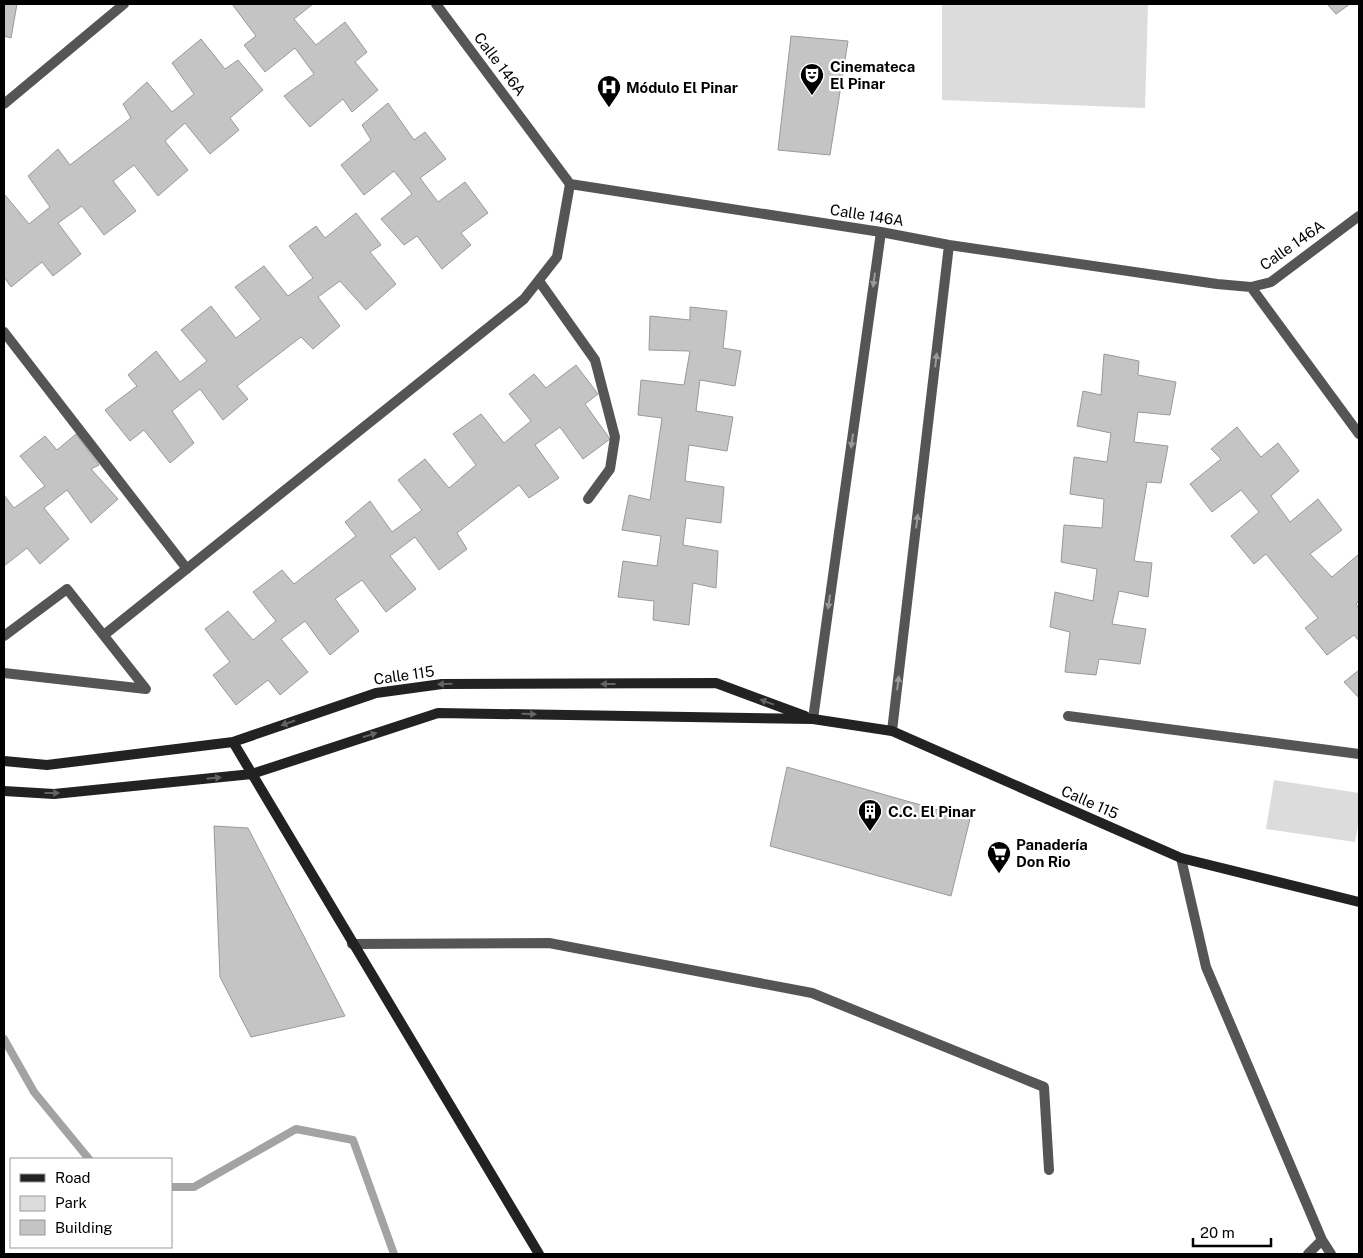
<svg xmlns="http://www.w3.org/2000/svg" width="1363" height="1258" font-family="'Public Sans',sans-serif">
  <style>
    .green { fill: #dcdcdc }
    .lines { fill: none; stroke-linecap: round; stroke-linejoin: round }
    .stream { stroke: #a3a3a3; stroke-width: 8 }
    .building { fill: #c4c4c4; stroke: #999 }
    .street { stroke: #555; stroke-width: 10 }
    .secondary { stroke: #222; stroke-width: 10 }
    .oneway { fill: #999 }
    .oneway2 { fill: #646464 }
    .labels { text-anchor: middle; dominant-baseline: central; stroke-width: 4.5; stroke-linejoin: round; paint-order: stroke }
    .street-label { font-size: 15px; fill: #000; stroke: #fff }
    .poi-label { font-size: 15px; font-weight: bold; fill: #000; stroke: #fff; text-anchor: start }
  </style>
  <rect width="100%" height="100%" fill="#fff"/>
  <path class="green" d="M942 4H1148L1145 108 942 100Z
    M1274 780 1359 793V820L1355 842 1266 829Z"/>
  <g class="lines">
    <path class="stream" d="M4 1039 34 1092 89 1159
      M171 1187H194L296 1129 353 1140 394 1254"/>
  </g>
  <path class="building" d="M4 4H17L11 38 4 36Z
    M232 4H313L294 19 316 45 345 22 367 52 355 62 378 90 352 112 343 99 310 127 284 96 314 74 295 48 265 72 244 45 256 36Z
    M1327 4H1350L1336 14Z
    M791 36 848 41 830 155 778 150Z
    M201 39 225 69 238 60 263 90 230 118 239 130 210 154 185 123 165 141 188 170 158 196 134 165 113 181 136 211 104 235 82 206 58 223 81 254 53 276 42 262 11 287 4 277V196L5 195 29 224 50 207 28 176 58 149 70 165 131 118 123 104 147 82 172 112 194 94 172 63Z
    M388 103 414 140 425 132 446 159 420 178 438 202 465 182 488 213 461 233 471 245 442 269 417 236 404 245 381 219 412 194 394 171 364 195 341 165 371 140 362 125Z
    M356 213 381 245 370 252 396 284 366 310 340 281 318 297 340 326 313 349 301 337 237 386 248 399 223 420 200 389 172 411 194 443 170 463 144 430 130 441 105 410 137 386 128 375 156 351 180 382 207 361 181 330 211 306 236 338 261 319 235 287 264 266 288 296 313 278 289 246 316 226 325 238Z
    M690 307 727 311 723 348 741 351 735 386 700 380 696 411 733 417 727 451 689 445 685 481 724 487 721 523 686 518 683 545 718 551 716 588 693 583 689 625 653 620 654 601 618 597 623 561 657 566 661 536 622 530 629 495 650 500 662 418 638 415 641 380 684 385 690 351 649 350 650 316 690 320Z
    M1104 354 1139 361 1138 375 1176 382 1170 415 1138 412 1134 442 1168 446 1161 483 1147 482 1134 561 1152 563 1148 597 1119 591 1112 624 1146 629 1140 664 1099 659 1096 675 1065 672 1070 632 1050 627 1055 592 1093 601 1097 569 1061 562 1064 525 1102 528 1104 499 1070 494 1074 457 1107 462 1111 433 1077 426 1083 391 1101 395Z
    M576 365 598 394 585 404 610 439 583 459 560 427 535 445 559 478 529 498 519 485 457 533 467 549 439 570 415 537 390 556 416 589 386 612 362 580 335 599 359 631 330 655 305 621 281 639 308 672 280 695 268 680 236 705 213 675 230 662 205 629 228 611 253 640 276 621 253 592 282 570 294 584 356 536 345 522 370 501 392 532 422 510 398 480 425 459 449 488 476 465 453 434 481 414 504 443 531 421 509 394 534 374 546 388Z
    M1237 427 1261 457 1278 443 1299 471 1271 496 1290 522 1318 499 1342 530 1310 554 1332 577 1359 554V601L1356 604 1359 609V641L1354 635 1327 655 1305 628 1318 618 1266 554 1254 564 1231 536 1259 512 1241 490 1212 512 1190 484 1221 459 1211 449Z
    M76 434 99 465 91 469 118 499 91 523 67 490 44 508 69 539 40 564 27 548 4 566V495L14 508 45 486 20 456 45 436 57 450Z
    M1359 670V698L1344 682Z
    M787 767 970 819 951 896 770 846Z
    M214 826 248 828 345 1016 251 1037 220 977Z"/>
  <g class="lines">
    <path class="street" d="M436 4 570 184 881 232 949 245 1217 284 1251 287 1271 282 1359 216
      M4 104 124 4
      M539 281 595 360 615 437 610 469 588 499
      M1251 287 1359 434
      M4 332 187 569
      M104 635 524 299 557 257 570 184
      M4 636 67 589 146 689 4 673
      M1068 716 1359 754
      M813 719 881 232
      M892 731 949 245
      M1181 858 1206 967 1322 1240 1331 1254
      M352 944 549 943 812 993 1044 1087 1049 1170
      M1308 1254 1322 1240"/>
    <path class="secondary" d="M233 742 539 1254
      M4 761 47 765 233 742 376 693 442 684 716 683 805 716
      M4 791 54 794 252 774 438 713 813 719 892 731 1181 858 1359 902"/>
  </g>
  <defs><path id="oneway-solid" d="M-6-.8H1V-3.2L6.5 0L1 3.2V.8H-6Z" transform="scale(1.25)"/></defs>
  <g class="oneway">
    <use href="#oneway-solid" transform="translate(874 280) rotate(98)"/>
    <use href="#oneway-solid" transform="translate(936 360) rotate(-83)"/>
    <use href="#oneway-solid" transform="translate(852 441) rotate(98)"/>
    <use href="#oneway-solid" transform="translate(917 521) rotate(-83)"/>
    <use href="#oneway-solid" transform="translate(829 602) rotate(98)"/>
    <use href="#oneway-solid" transform="translate(898 683) rotate(-83)"/>
  </g>
  <g class="oneway2">
    <use href="#oneway-solid" transform="translate(445 684) rotate(178)"/>
    <use href="#oneway-solid" transform="translate(608 684) rotate(180)"/>
    <use href="#oneway-solid" transform="translate(767 702) rotate(-160)"/>
    <use href="#oneway-solid" transform="translate(529 714) rotate(1)"/>
    <use href="#oneway-solid" transform="translate(288 723) rotate(161)"/>
    <use href="#oneway-solid" transform="translate(370 735) rotate(-18)"/>
    <use href="#oneway-solid" transform="translate(214 778) rotate(-6)"/>
    <use href="#oneway-solid" transform="translate(52 793)"/>
  </g>
  <defs>
    <g id="theatre-pin" transform="scale(1.25)"><path d="M0 17L-7.5 6A9.5 9.5 0 1 1 7.5 6Z" fill="#000" stroke="#fff"/><path d="M-5-5.5Q0-4 5-5.5V0Q5 5 0 6Q-5 5-5 0ZM-3.3-2.5H-1v1.5H-3.3ZM1-2.5H3.3v1.5H1ZM-2.8 1Q0 5.5 2.8 1Z" fill="#fff"/></g>
    <g id="hospital-pin" transform="scale(1.25)"><path d="M0 17L-7.5 6A9.5 9.5 0 1 1 7.5 6Z" fill="#000" stroke="#fff"/><path d="M-5-5h3v3.5h4V-5h3V5h-3V1.5h-4V5h-3Z" fill="#fff"/></g>
    <g id="building-pin" transform="scale(1.25)"><path d="M0 17L-7.5 6A9.5 9.5 0 1 1 7.5 6Z" fill="#000" stroke="#fff"/><path d="M-4-6H4V6H1V3H-1V6H-4ZM-2.5-4.3h1.7v1.8h-1.7ZM.8-4.3h1.7v1.8H.8ZM-2.5-1h1.7V.8h-1.7ZM.8-1h1.7V.8H.8Z" fill="#fff"/></g>
    <g id="supermarket-pin" transform="scale(1.25)"><path d="M0 17L-7.5 6A9.5 9.5 0 1 1 7.5 6Z" fill="#000" stroke="#fff"/><path d="M-6-5.5h2.5l.6 2H6L4.5 2H-2.5L-4.4-4H-6ZM-1.5 3.2a1.3 1.3 0 1 0 .1 0ZM3 3.2a1.3 1.3 0 1 0 .1 0Z" fill="#fff"/></g>
  </defs>
  <g fill-rule="evenodd">
    <use href="#theatre-pin" x="812" y="75"/>
    <use href="#hospital-pin" x="609" y="87"/>
    <use href="#building-pin" x="870" y="811"/>
    <use href="#supermarket-pin" x="999" y="853"/>
  </g>
  <g class="labels">
    <g class="street-label">
      <text transform="translate(500 64) rotate(53)">Calle 146A</text>
      <text transform="translate(867 215) rotate(9)">Calle 146A</text>
      <text transform="translate(1292 245) rotate(-35)">Calle 146A</text>
      <text transform="translate(404 675) rotate(-8)">Calle 115</text>
      <text transform="translate(1090 802) rotate(24)">Calle 115</text>
    </g>
    <g class="poi-label">
      <text x="830" y="66">Cinemateca<tspan x="830" dy="17">El Pinar</tspan></text>
      <text x="626" y="87">Módulo El Pinar</text>
      <text x="888" y="811">C.C. El Pinar</text>
      <text x="1016" y="844">Panadería<tspan x="1016" dy="17">Don Rio</tspan></text>
    </g>
  </g>
  <rect width="1363" height="1258" fill="none" stroke="#000000" stroke-width="10"/>
  <rect x="10" y="1158" width="162" height="90" fill="#ffffff" stroke="#999999"/>
  <rect x="20" y="1174" width="25" height="8" fill="#222222" stroke="#999999"/>
  <text x="55" y="1183" font-size="15" fill="#000000">Road</text>
  <rect x="20" y="1196" width="25" height="15" fill="#dcdcdc" stroke="#999999"/>
  <text x="55" y="1208" font-size="15" fill="#000000">Park</text>
  <rect x="20" y="1220" width="25" height="15" fill="#c4c4c4" stroke="#999999"/>
  <text x="55" y="1233" font-size="15" fill="#000000">Building</text>
  <path d="M1193 1238v8h78v-8" fill="none" stroke="#000000" stroke-width="2.5"/>
  <text x="1200" y="1238" font-size="15" fill="#000000" stroke="#ffffff" stroke-width="4" paint-order="stroke">20 m</text>
</svg>
